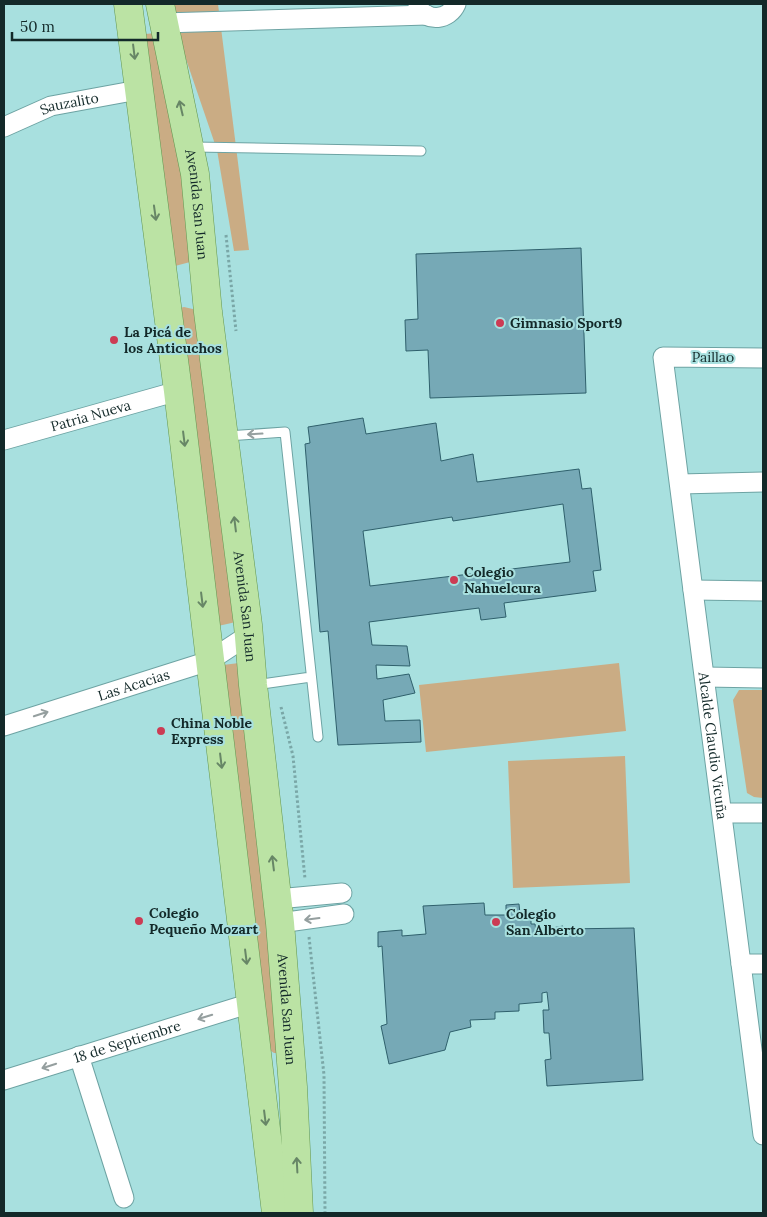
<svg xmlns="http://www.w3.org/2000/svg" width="767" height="1217" font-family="Lora,serif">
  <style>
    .green { fill: #caac84 }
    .building { fill: #76a9b6; stroke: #2f606c; fill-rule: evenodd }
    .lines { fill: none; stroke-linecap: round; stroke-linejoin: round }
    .service-casing { stroke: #6da3a3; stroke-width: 11 }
    .minor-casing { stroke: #6da3a3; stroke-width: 21 }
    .primary-casing { stroke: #629651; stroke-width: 29 }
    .path { stroke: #7aa7a7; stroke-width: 3; stroke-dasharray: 2.5 2.5; stroke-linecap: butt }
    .service { stroke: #fff; stroke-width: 9 }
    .minor { stroke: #fff; stroke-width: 19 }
    .primary { stroke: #bbe3a4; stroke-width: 28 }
    .oneway { stroke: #678666 }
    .oneway2 { stroke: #959f9f }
    .poi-dot { fill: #cc3c54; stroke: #a8e0df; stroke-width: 2 }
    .labels { text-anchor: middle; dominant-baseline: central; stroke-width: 4; stroke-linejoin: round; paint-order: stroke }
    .street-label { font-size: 14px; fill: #132929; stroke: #a8e0df }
    .poi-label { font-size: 14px; font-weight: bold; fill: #132929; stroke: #a8e0df; text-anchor: start }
  </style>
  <rect width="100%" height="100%" fill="#a8e0df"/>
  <path class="green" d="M162 4H218L249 250 234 251 217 150 176 30Z
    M155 33 176 122 194 261 175 266 146 34Z
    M184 307 197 310 236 622 218 626 180 308Z
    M239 663 286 1044 279 1053H274L268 1049 223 665Z
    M619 663 626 731 426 752 419 685Z
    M739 690H763V798L754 797 747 793 733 700Z
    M625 756 630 883 513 888 508 761Z"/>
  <path class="building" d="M581 248 586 393 430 398 428 350 406 351 405 320 418 319 416 254Z
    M363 418 366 434 436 423 441 461 473 454 477 482 579 469 582 489 591 488 601 570 593 571 596 591 504 603 506 617 481 620 479 608 369 622 372 645 407 646 410 666 376 665 377 679 409 674 415 693 383 700 385 721 420 720 421 742 338 745 328 631 320 632 305 444 310 443 308 427ZM563 504 570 562 370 586 363 531 452 517 453 521Z
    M484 903 485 915H506V905L519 904 520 914H531V924H535L536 931 563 926V929L634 928 643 1080 547 1086 545 1060 551 1059 549 1033H544L543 1010H549L547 992 542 993V1002L519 1004V1011L495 1012V1019L470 1020 471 1027 450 1032 445 1050 389 1064 381 1026 387 1024 382 946 378 947V932L402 930V936L426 934 423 906Z"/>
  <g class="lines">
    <g class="service-casing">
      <path id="service" d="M193 147 421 151
        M227 436 285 432 318 737
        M255 685 311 677"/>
    </g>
    <g class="minor-casing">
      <g id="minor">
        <path d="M418 7C427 23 449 20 456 4"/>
        <path d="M163 23 427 15"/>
        <path id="s1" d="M4 127 51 106 138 90"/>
        <path id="s2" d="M763 358 663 357 763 1135"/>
        <path id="s3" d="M4 440 178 391"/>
        <path d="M680 484 763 482"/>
        <path d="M693 590 763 591"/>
        <path d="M705 677 763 678"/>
        <path id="s4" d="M4 726 209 661 247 636 248 625"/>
        <path d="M722 813H763"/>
        <path d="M277 899 342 893"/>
        <path d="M280 923 344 914"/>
        <path d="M741 964H763"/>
        <path d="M79 1056 124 1198"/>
        <path id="s5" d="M4 1080 251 1003"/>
      </g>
    </g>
    <g class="primary-casing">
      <g id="primary">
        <path d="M128 4 178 391 276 1213"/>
        <path id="s6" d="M160 4 195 174 208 312 248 625 253 685 280 923 293 1087 299 1213"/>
      </g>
    </g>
    <path class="path" d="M226 235 236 331
      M281 707 293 756 305 879
      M309 937 324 1075 325 1213"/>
    <use href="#service" class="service"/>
    <use href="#minor" class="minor"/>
    <use href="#primary" class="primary"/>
  </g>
  <defs><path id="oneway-shaft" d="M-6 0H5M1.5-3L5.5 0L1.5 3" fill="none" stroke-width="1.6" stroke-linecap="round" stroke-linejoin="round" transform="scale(1.25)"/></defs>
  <g class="oneway">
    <use href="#oneway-shaft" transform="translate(134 52) rotate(83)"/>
    <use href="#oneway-shaft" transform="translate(181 108) rotate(-103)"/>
    <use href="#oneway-shaft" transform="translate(155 213) rotate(82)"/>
    <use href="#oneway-shaft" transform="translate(184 439) rotate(83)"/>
    <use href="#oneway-shaft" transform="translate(235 524) rotate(-97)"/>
    <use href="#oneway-shaft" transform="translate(202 600) rotate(83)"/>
    <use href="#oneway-shaft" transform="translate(221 761) rotate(83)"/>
    <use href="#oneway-shaft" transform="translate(273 863) rotate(-97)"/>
    <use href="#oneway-shaft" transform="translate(246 957) rotate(83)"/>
    <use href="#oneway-shaft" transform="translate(265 1118) rotate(83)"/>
    <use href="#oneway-shaft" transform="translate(297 1165) rotate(-93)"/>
  </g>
  <g class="oneway2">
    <use href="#oneway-shaft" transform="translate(255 434) rotate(177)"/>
    <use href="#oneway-shaft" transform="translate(41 714) rotate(-18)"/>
    <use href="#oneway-shaft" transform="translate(312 919) rotate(173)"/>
    <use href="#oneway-shaft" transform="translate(205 1017) rotate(163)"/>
    <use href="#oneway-shaft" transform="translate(49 1066) rotate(162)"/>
  </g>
  <g class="poi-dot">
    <circle cx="500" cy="323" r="5"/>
    <circle cx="114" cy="340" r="5"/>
    <circle cx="454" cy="580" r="5"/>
    <circle cx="161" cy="731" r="5"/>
    <circle cx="139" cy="921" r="5"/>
    <circle cx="496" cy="922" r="5"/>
  </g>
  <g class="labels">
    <g class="street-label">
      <text stroke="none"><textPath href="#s1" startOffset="70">Sauzalito</textPath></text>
      <text stroke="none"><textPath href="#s6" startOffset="204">Avenida San Juan</textPath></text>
      <text x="713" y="357">Paillao</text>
      <text stroke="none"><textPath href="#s3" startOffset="90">Patria Nueva</textPath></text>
      <text stroke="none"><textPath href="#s6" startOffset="609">Avenida San Juan</textPath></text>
      <text stroke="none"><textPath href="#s4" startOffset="136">Las Acacias</textPath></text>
      <text stroke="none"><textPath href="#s2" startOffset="492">Alcalde Claudio Vicuña</textPath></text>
      <text stroke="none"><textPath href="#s6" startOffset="1014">Avenida San Juan</textPath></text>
      <text stroke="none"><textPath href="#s5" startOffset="129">18 de Septiembre</textPath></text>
    </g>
    <g class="poi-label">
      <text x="510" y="323">Gimnasio Sport9</text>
      <text x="124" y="332">La Picá de<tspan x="124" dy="16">los Anticuchos</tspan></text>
      <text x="464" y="572">Colegio<tspan x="464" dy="16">Nahuelcura</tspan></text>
      <text x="171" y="723">China Noble<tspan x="171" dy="16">Express</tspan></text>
      <text x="149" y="913">Colegio<tspan x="149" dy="16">Pequeño Mozart</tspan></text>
      <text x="506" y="914">Colegio<tspan x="506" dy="16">San Alberto</tspan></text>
    </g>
  </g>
  <rect width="767" height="1217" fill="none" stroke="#132929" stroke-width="10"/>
  <path d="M12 32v8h146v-8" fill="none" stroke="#132929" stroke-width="2.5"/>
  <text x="20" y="32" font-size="15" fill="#132929" stroke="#a8e0df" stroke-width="4" paint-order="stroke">50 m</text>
</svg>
